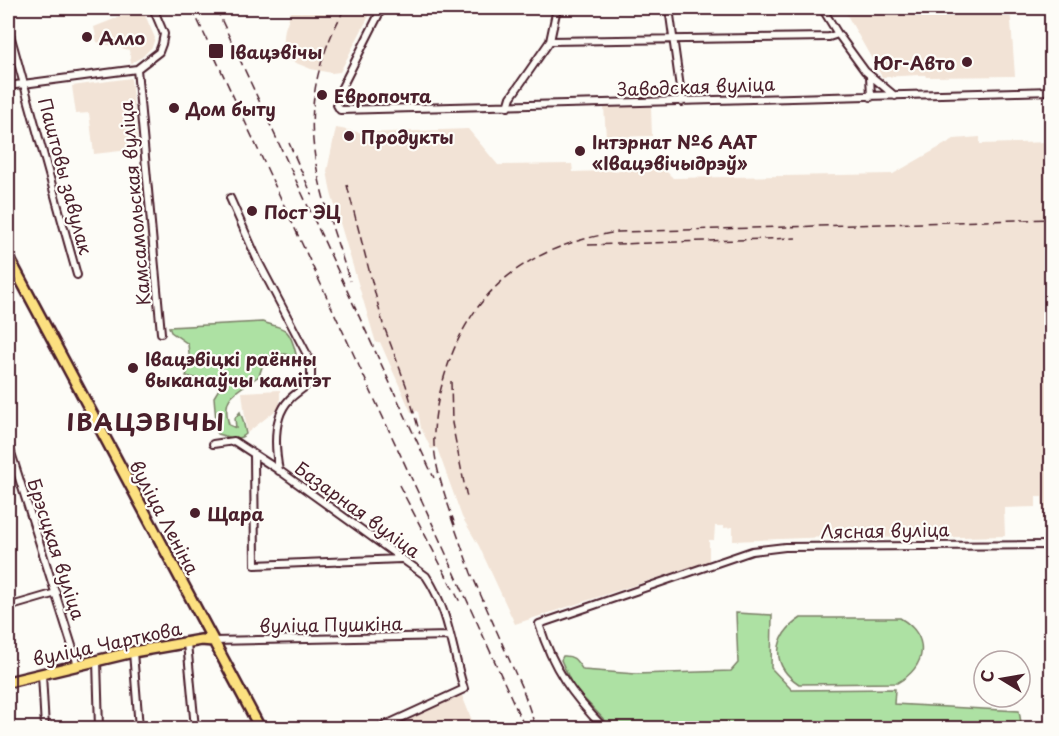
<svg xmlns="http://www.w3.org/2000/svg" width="1059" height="736" font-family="'Playpen Sans',sans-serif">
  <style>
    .built { fill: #f2e3d6 }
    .green { fill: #ade1a3; stroke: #7c8067; stroke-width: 1.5 }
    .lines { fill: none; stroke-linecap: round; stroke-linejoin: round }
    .minor-casing { stroke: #4a1f2b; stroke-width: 10 }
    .primary-casing { stroke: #4a1f2b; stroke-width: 14 }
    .minor { stroke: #fdfcf7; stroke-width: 6 }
    .primary { stroke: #fce080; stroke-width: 9 }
    .rail { stroke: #4a1f2b; stroke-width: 1.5; stroke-dasharray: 9 4.5; stroke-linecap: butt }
    .poi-dot { fill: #4a1f2b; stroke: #fdfcf7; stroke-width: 2 }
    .labels { text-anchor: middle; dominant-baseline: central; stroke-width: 4.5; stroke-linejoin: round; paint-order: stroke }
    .poi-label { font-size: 18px; font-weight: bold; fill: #4a1f2b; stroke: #fdfcf7; text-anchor: start }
    .street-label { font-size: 18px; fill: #4a1f2b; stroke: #fdfcf7 }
    .district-label { font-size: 24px; font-weight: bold; letter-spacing: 1.5px; fill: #4a1f2b; stroke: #fdfcf7 }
  </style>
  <rect width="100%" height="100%" fill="#fdfcf7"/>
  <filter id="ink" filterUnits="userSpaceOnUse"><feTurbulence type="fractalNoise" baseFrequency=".0167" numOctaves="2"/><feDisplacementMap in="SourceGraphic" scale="12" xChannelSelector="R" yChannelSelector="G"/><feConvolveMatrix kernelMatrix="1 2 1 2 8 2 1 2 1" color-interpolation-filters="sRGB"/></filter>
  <g filter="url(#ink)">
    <path class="built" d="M142 8 155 38 152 47 142 57 131 63 129 50 97 42 94 27Z
      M292 8 301 12 304 8H373L340 72 332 73 311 69 281 57 285 29Z
      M843 8H1010L1015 76 926 77 925 75H920L882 77Z
      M131 78 138 149 94 154 89 113 76 114 72 86Z
      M604 107H651L652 136 606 137Z
      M336 128 363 133 468 129 498 165 572 164 573 172 664 169 673 178 893 174 954 139 980 137V144L1051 142V537H1044L1042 497H1036V507L1004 508 1005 536 917 538 829 537 733 541V527L724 528V526H715L714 540H709V561L515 624 479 546 462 517 437 448 431 449 421 428 418 411 411 412 380 342 376 343 331 193 327 171Z
      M280 390V407L247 433 242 392Z
      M461 693 475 728H396L394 725Z"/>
    <path class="green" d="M262 322C287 329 290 329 296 354L294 358 286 354 272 355 263 364 259 376C238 391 220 394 229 425L236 428 235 418 240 412 243 420 246 434C238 442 227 436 217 434L214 397 219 389 216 383 186 376 190 363 188 344 171 332 169 327Z
      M736 613 772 615 771 668 792 690 895 689 894 704 1019 711 1022 728H612L573 687 561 660 563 656C575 655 577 662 583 670L636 674 731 671 738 663Z
      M801 618H900C931 636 927 667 897 683L799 684C770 665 773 636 801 618Z"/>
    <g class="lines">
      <g class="minor-casing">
        <path id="minor" d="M382 8 338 95 337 105 340 110 1052 91
          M669 8 682 102
          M822 8 838 34 865 71 895 96
          M8 27 77 275
          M550 41 829 37 838 34
          M137 69 161 333
          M870 76 871 97
          M8 86 137 69 159 52 162 44 164 34 153 8
          M508 107 511 97 550 41 557 8
          M230 198 258 261 311 362V381C304 389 295 393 289 400 272 418 275 449 279 471
          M8 443 78 665
          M213 444 234 441 280 471 426 576C449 610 452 650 464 689L379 728
          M254 455 255 565 401 559
          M8 607 56 593
          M213 641 450 636
          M187 643 195 728
          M133 652 139 728
          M97 661 99 728
          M42 674 45 728
          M604 728C572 695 553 669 539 624L752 551 785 547 1052 545"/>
      </g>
      <g class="primary-casing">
        <path id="primary" d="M8 256 260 728
          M8 682 133 652 201 640 213 641"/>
      </g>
      <use href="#minor" class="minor"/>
      <use href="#primary" class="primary"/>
      <path class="rail" d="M192 8 422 501 525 728
        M216 8 434 478
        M345 8C288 111 316 178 350 281
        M289 143 312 195
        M347 185 383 324 406 385 420 434
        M588 245 796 238
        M451 381 452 423 467 498
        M399 485 461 604
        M451 517 471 573 524 693 536 728
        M455 525C446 498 436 473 434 445 433 417 439 392 448 365 476 283 535 245 618 232L1052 219"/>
    </g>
  </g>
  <g class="poi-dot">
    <circle cx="87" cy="37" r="6"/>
    <rect x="208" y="43" width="16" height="16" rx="3"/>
    <circle cx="967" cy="62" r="6"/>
    <circle cx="322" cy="95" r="6"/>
    <circle cx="174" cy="108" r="6"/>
    <circle cx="349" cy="136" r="6"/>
    <circle cx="580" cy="151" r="6"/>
    <circle cx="252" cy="211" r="6"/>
    <circle cx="133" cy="368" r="6"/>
    <circle cx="195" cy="513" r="6"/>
  </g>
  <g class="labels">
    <g class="poi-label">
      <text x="99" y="37">Алло</text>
      <text x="230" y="51">Івацэвічы</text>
      <text x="955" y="62" text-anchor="end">Юг-Авто</text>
      <text x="334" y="95">Европочта</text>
      <text x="186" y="108">Дом быту</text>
      <text x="361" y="136">Продукты</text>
      <text x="592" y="141">Інтэрнат №6 ААТ<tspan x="592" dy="21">«Івацэвічыдрэў»</tspan></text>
      <text x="264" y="211">Пост ЭЦ</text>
      <text x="145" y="358">Івацэвіцкі раённы<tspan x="145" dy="21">выканаўчы камітэт</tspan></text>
      <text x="207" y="513">Щара</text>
    </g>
    <g class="street-label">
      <text transform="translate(696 86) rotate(-2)">Заводская вуліца</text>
      <text transform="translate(66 176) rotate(75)">Паштовы завулак</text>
      <text transform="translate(134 203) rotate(-95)">Камсамольская вуліца</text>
      <text transform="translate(358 509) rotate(36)">Базарная вуліца</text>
      <text transform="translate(165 517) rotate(62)">вуліца Леніна</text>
      <text transform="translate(885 530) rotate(-1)">Лясная вуліца</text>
      <text transform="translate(57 549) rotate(72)">Брэсцкая вуліца</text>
      <text transform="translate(331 624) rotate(-1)">вуліца Пушкіна</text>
      <text transform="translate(107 643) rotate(-12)">вуліца Чарткова</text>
    </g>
    <g class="district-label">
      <text x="146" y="421">ІВАЦЭВІЧЫ</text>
    </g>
  </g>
  <rect width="1059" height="736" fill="none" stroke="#fdfcf7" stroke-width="30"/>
  <rect x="15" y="15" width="1029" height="706" fill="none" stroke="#4a1f2b" stroke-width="2" filter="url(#ink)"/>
  <g transform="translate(1002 679) rotate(281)"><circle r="28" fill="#fdfcf7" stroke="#b5a4a5" stroke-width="1.5"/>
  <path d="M0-4.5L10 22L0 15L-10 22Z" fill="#4a1f2b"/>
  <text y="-9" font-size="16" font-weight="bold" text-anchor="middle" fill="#4a1f2b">С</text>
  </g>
</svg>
